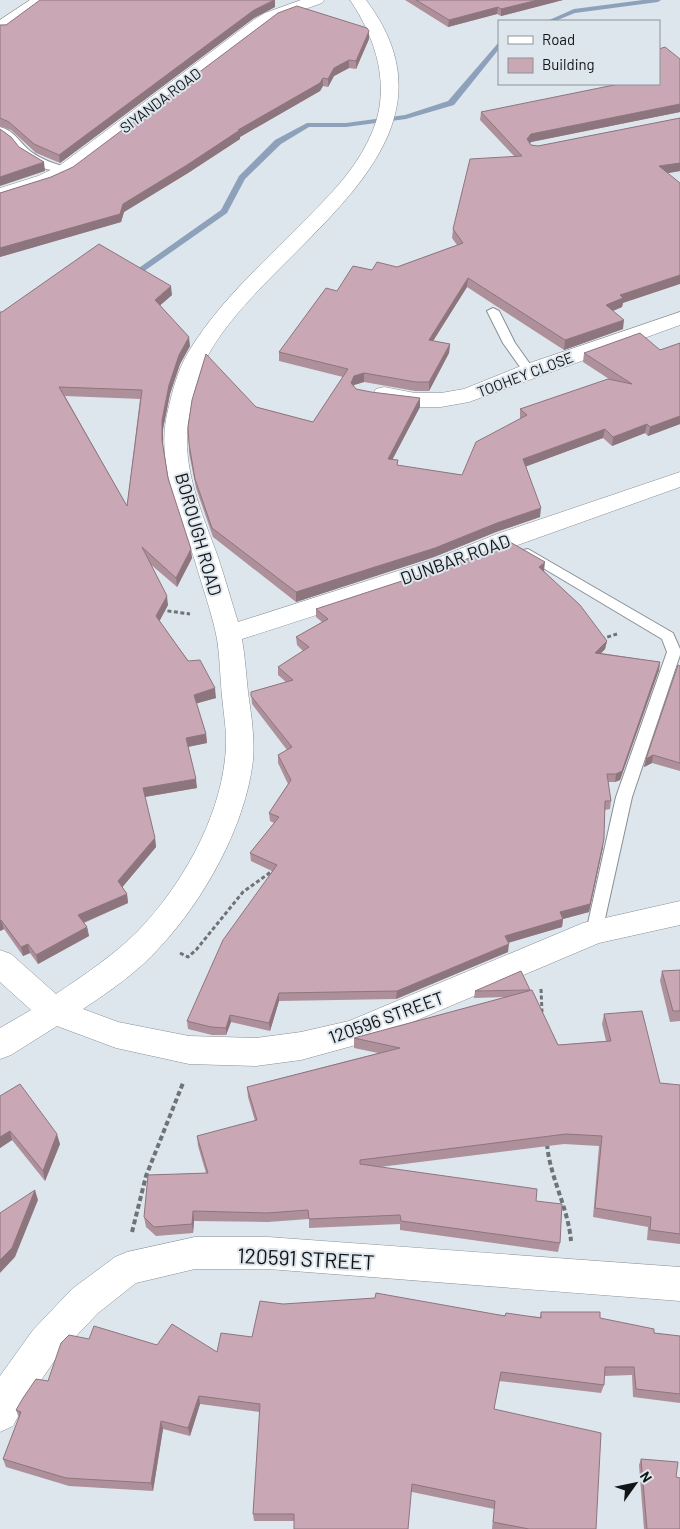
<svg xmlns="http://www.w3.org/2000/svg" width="680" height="1529" font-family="Barlow,sans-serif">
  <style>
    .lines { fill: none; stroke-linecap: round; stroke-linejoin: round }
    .stream { fill: #8ea1bb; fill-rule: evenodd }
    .service-casing { stroke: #878f95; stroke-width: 2 }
    .minor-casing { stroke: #878f95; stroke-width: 1 }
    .path-far1 { stroke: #6d7377; stroke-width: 3; stroke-dasharray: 4 2.5; stroke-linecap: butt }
    .path { stroke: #6d7377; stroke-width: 4; stroke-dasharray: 5 3; stroke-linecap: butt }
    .service { fill: #fff; fill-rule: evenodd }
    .minor { fill: #fff; fill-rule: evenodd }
    .wall { fill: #ae909b; fill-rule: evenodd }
    .shaded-wall { fill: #8d757e }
    .building { fill: #caa7b4; stroke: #8d757e; fill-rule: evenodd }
    .labels { text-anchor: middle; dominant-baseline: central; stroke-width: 4; stroke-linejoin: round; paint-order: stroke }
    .far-street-label { font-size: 15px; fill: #111417; stroke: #dee6ed }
    .street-label { font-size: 18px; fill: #111417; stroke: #dee6ed }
    .near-street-label { font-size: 21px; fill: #111417; stroke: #dee6ed }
  </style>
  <rect width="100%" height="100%" fill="#dee6ed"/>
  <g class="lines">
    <path class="stream" d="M643 0H661L658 2 575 13 555 21H547L574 9Z
      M499 42V49L454 105 406 119 346 127H309L281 144 245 179 227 213 133 279H130L126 277 221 210 239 176 275 140 307 123H346L405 115 448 101Z"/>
    <g class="service-casing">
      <path id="service" d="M0 127C15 131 20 143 30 151 42 160 55 164 70 168L71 170 66 173 46 169 32 161 21 154 14 144 0 134Z
        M493 308 499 311 515 343 535 371 533 374H525L503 343 487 311Z
        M528 549 673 633 680 649V655L632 797 602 932 600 937 594 939 588 937 586 932 616 797 667 652 662 639 523 556 521 553 523 550Z"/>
    </g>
    <g class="minor-casing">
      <path id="minor" d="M30 0H49L6 31 0 32V20Z
        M301 0H324L322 3 277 19 267 25 73 174 52 184 0 200V188L38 176 59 166 255 19 265 13Z
        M350 0H366C477 147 274 243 211 350 199 370 193 395 189 418 180 465 202 513 218 557 225 578 231 600 238 622L435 559 497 534 680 472V487L515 546 453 571 242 639C245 656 246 674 248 692 251 714 255 737 253 760 246 825 204 900 160 947 138 972 110 991 83 1009L118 1022 189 1036 256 1038 301 1032 349 1021 583 923 680 901V925L599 943 363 1043 301 1060 256 1066 189 1064 116 1048 57 1026 11 1055 0 1059V1028L31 1010 0 982V950L11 954 56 994C84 975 113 956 138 931 181 886 218 822 225 759 228 738 224 717 222 696 220 677 220 657 217 639 212 613 202 586 195 561 179 512 155 462 168 410 173 389 178 369 189 351 221 298 270 257 312 213 336 189 360 163 373 130 391 86 376 38 350 0Z
        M680 312V325L469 402 441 407H415L376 399 373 394 376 389 384 387 415 393H441L464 389 521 366Z
        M195 1237H268L680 1267V1301L268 1269H195L136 1283 98 1313 59 1354 24 1405 13 1426 0 1432V1376L33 1330 72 1289 115 1257 127 1252Z"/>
    </g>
    <path class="path-far1" d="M161 610 190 614
      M601 639 617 634
      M180 953 188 957 196 950 243 892 275 869
      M541 989 542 1012"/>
    <path class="path" d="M547 1144C550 1178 568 1207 571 1241
      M132 1232 146 1176 183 1083"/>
    <use href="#service" class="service"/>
    <use href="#minor" class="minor"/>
  </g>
  <path class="wall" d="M405 0H563L501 16 497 14 448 27Z
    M275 7 254 18 60 163 36 153 11 130 0 126V25Z
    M369 39 356 69 349 68 334 76 328 87 323 86 320 91 240 137V139L188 173 124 212 121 222 0 257V193L51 177Z
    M680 59V112L531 142 530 143 531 145 538 146 680 118V171L668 173 623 303 622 307 613 311 623 329 564 350 467 287 433 341 450 344 449 353 429 391H415L364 382 354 385V386L356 389 420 407 392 459 398 466 462 475 520 419V409L609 379 583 362 584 353 660 350 680 343V424L648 436 645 433 612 446 603 438 526 466 540 517 496 532 434 557 296 602 213 537 196 488 189 453V444L256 407 313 422 343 377 279 361V352L337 291 372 270 397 267 457 245 452 238 453 229 514 156 480 120 481 112 659 84Z
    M172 295 160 305 190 346 180 364 170 394 163 429V446L168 478 192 558 177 587 149 563 168 605 159 621 216 698 196 703 206 734 207 743 188 747 197 788 145 797 155 838 156 847 122 887 127 894 128 903 84 923 87 927 89 936 38 964 30 953 23 956 4 929 0 931V312ZM65 396 140 399 127 506Z
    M544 571 607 641 605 649 601 653 660 662 659 670 620 780 615 782H608L611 801 610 809 605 810 603 847 589 912 563 919 562 927 508 943V952L396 999 279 1001 270 1031 231 1022 226 1035H212L188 1029 187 1021 272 871 251 861 250 853 274 823 270 821 269 813 288 784 278 763V755L287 750 252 704 251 692 286 682 278 675V667L303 651 297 645 296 637 322 622 316 617V609Z
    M680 666V771L652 763 644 767 646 759Z
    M680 970V1021L670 1022 660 981 662 971Z
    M530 990 558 1045 606 1041 602 1024 604 1014 660 1083 680 1085V1244L647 1240 648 1227 593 1217 599 1146 564 1144 380 1167 536 1201 560 1243 558 1252 400 1230V1224L309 1228V1219L268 1222 194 1221 193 1233 156 1236 146 1227 144 1217 206 1173 198 1146 197 1136 255 1121 248 1097 247 1087 378 1053 354 1048V1038L506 997 474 998 475 991Z
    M0 1096 60 1144 45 1181 12 1140 0 1148Z
    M283 1304 540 1317 541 1312 600 1318 654 1333 680 1336V1403L633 1397 632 1375 604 1376V1385L601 1393 499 1381 494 1409 596 1529H492L494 1509 412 1492 294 1521H254L253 1514 260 1412 200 1404 190 1436 163 1429 153 1491 69 1486 6 1467 3 1459 19 1418 16 1410 48 1381 89 1339 157 1345 217 1352 252 1337Z
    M641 1459 676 1477 680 1529H644L639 1465Z"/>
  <path class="shaded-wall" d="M274 0H275V7L254 18 60 163 59 155 254 10Z
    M538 0H563L501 16V9Z
    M498 7 497 14 448 27 449 20Z
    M369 31V39L356 69V61Z
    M349 60V68L334 76 328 87V79L334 68Z
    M323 78V86L320 91 240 137V139L188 173 124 212 121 222 0 257V248L123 204 238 130Z
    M680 104V112L531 142 526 148 527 139 531 134Z
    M44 162 45 171 0 186V177Z
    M680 163V171L657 175 659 166Z
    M680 275V284L623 303 622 307 605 314 606 305 620 295Z
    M468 278 467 287 428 349 429 340Z
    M171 286 172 295 156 309 155 300Z
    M624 320 623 329 564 350 565 340Z
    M189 337 190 346 180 364 170 394 163 429V449L162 440V420L169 385 179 355Z
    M450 344 449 353 429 391V382Z
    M364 373V382L354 385 351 392V383L354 376Z
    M420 398V407L388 468V459Z
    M680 416V424L648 436 650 427Z
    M647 424 645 433 612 446 613 437Z
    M605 429 603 438 522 468 523 459Z
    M541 508 540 517 496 532 434 557 296 602V592Z
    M191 549 192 558 177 587 176 578Z
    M545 562 544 571 538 575 539 567Z
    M167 596 168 605 157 626 156 616Z
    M607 641 605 649 594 661 595 653Z
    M660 662 659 670 620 780 615 782 616 774Z
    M215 688 216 698 195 704 194 695Z
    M206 734 207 743 187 747 186 738Z
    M653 755 652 763 644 767 646 759Z
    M196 779 197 788 144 797 143 788Z
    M155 838 156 847 120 890 118 881Z
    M603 847 589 912 563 919 562 927 504 944 505 936 560 912Z
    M127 894 128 903 80 924 78 915Z
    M1 920 4 929 0 931V921Z
    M87 927 89 936 38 964 36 955Z
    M28 944 30 953 23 956 21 947Z
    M509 944 508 952 396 999 397 991Z
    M279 993V1001L270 1031 269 1023Z
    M230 1015 231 1022 226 1035V1028Z
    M10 1131 12 1140 0 1148V1137Z
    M57 1134 60 1144 45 1181 43 1171Z
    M35 1190 38 1200 15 1257 0 1273V1260Z
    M193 1211 194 1221 193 1233 192 1224Z
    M199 1396 200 1404 190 1436 188 1428Z
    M161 1421 163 1429 153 1491 151 1483Z"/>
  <path class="building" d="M40 0H274L254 10 59 155 34 144 9 122 0 118V25H6Z
    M416 0H538L501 9 498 7 449 20Z
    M297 6 367 28 369 31 356 61 349 60 334 68 328 79 323 78 320 83 238 130H240L187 165 123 204 120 214 0 248V193L51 177 73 167 278 13Z
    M665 47 680 59V104L531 134 527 139 531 145 538 146 680 118V163L659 166 680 183V275L620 295 623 298 606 305 624 320 565 340 468 278 429 340 450 344 429 382H416L364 373 354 376 351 383 356 389 371 392 420 398 388 459 398 460 397 465 462 475 476 442 527 415 520 409 608 379 632 384 584 353 640 333 660 350 680 343V416L650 427 647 424 613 437 605 429 523 459 541 508 497 523 435 548 296 592 212 528 195 479 189 444 188 427 192 400 206 354 256 407 313 422 348 369 279 352 326 288 337 291 353 266 372 270 377 262 397 267 463 243 453 229 470 159 522 156 481 112 619 84H659V49Z
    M0 129 11 137 19 147 44 162 0 177Z
    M99 244 171 286 155 300 189 337 179 355 169 385 162 420V440L168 478 191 549 176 578 142 547 167 596 156 616 188 661 200 660 215 688 194 695 206 734 186 738 196 779 143 788 155 838 118 881 127 894 78 915 87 927 36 955 28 944 21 947 1 920 0 921V312H2ZM59 387 142 390 127 506Z
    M510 542 545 562 539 567 580 605 607 641 595 653 660 662 622 771 616 774H607L611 801H605L604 839 590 904 560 912 563 919 505 936 509 944 397 991 279 993 269 1023 230 1015 226 1028 211 1027 187 1021 223 940 277 865 250 853 279 817 269 813 291 780 278 755 292 747 251 696V692L293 680 278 667 309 647 296 637 328 619 316 609 454 564Z
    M678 665 680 666V763L653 755 646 759Z
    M680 970V1011H673L662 971Z
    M521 971 530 990 475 991Z
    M532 990 558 1045 611 1041 604 1014 642 1011 660 1083 680 1085V1234L650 1230 651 1217 595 1208 602 1136 566 1134 360 1160V1164L537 1189 536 1201 562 1204 560 1243 401 1221 400 1215 309 1219 308 1210 267 1213 193 1211 192 1224 154 1227 144 1217 148 1175 208 1173 197 1136 257 1120 247 1087 400 1048 354 1038Z
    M20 1084 57 1134 43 1171 10 1131 0 1137V1096Z
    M35 1190 12 1248 0 1260V1213Z
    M376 1293 505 1316 506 1313 541 1318V1312H600V1318L654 1329V1333L680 1336V1394L636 1389 634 1367H605L604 1385 501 1372 494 1409 601 1433 596 1529H529L493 1522 495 1501 412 1484 408 1529H294V1514H253L260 1404 199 1396 188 1428 161 1421 151 1483 66 1478 3 1459 21 1412 16 1410 23 1398 36 1379 48 1381 61 1343 69 1335 89 1339 94 1326 157 1345 172 1324 217 1352 221 1333 252 1337 260 1301 283 1304 375 1298Z
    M641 1459 678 1462 676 1477 680 1478V1529H647Z"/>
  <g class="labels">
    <g class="far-street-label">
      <text transform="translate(160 100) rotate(-37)">SIYANDA ROAD</text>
      <text transform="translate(525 374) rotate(-21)">TOOHEY CLOSE</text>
    </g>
    <g class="street-label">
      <text transform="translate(199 534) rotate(74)">BOROUGH ROAD</text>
      <text transform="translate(455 559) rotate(-20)">DUNBAR ROAD</text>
      <text transform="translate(386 1017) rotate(-20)">120596 STREET</text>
    </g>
    <g class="near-street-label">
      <text transform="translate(306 1258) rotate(3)">120591 STREET</text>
    </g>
  </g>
  <rect x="498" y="20" width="162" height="65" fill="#dee6ed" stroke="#8c9297"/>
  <rect x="508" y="36" width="25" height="8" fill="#ffffff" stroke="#8c9297"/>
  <text x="542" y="45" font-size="15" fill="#111417">Road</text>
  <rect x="508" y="58" width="25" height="15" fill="#caa7b4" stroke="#8c9297"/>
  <text x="542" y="70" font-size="15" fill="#111417">Building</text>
  <g transform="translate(635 1484) rotate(57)" stroke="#dee6ed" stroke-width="4" paint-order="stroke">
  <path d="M0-4L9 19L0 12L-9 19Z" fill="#111417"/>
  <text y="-8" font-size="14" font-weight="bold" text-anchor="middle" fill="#111417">N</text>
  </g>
</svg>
